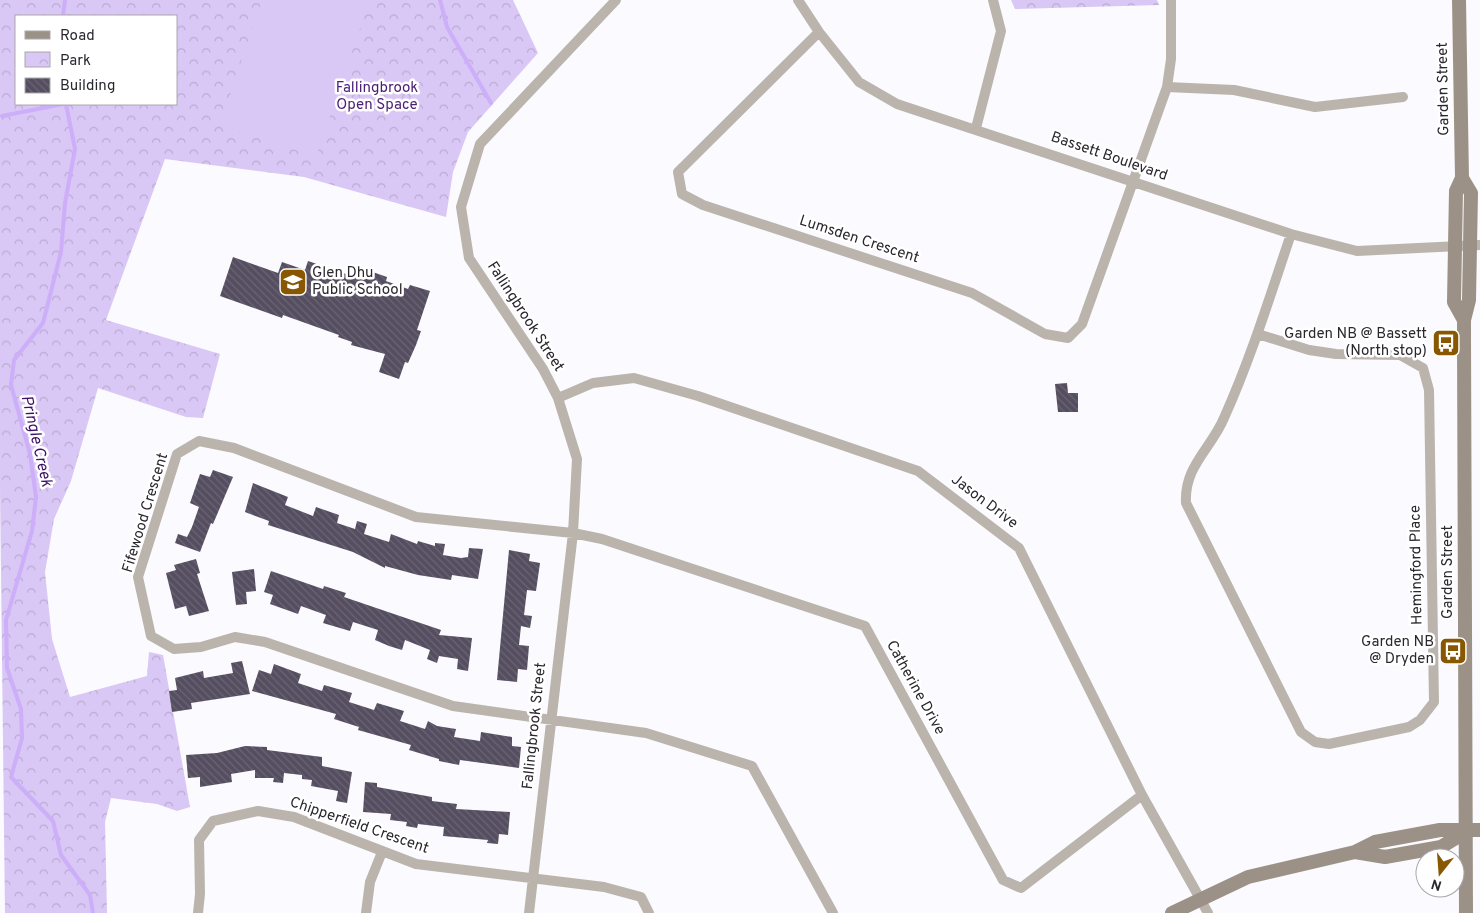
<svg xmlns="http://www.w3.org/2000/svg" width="1480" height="913" font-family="Overpass,sans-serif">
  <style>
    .park { fill: url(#park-crowns); fill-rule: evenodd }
    .garden { fill: #d9c7f5 }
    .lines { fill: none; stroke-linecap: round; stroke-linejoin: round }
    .stream { stroke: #ccaef9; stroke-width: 4 }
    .building { fill: url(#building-back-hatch) }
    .street { stroke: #bab4ac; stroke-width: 10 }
    .secondary { stroke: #9b9186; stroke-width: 14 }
    .labels { text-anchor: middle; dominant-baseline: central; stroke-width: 5; stroke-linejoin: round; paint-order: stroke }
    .park-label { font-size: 15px; fill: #4b2176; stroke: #fff }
    .street-label { font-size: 15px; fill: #2a272f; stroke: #fff }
    .poi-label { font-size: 15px; fill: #2a272f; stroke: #fff; text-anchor: end }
    .water-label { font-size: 16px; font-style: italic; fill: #3e1168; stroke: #fff }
  </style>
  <defs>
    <pattern id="park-crowns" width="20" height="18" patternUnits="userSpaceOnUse" patternTransform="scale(1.25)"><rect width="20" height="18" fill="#d9c7f5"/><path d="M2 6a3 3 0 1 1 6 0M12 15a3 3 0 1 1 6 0" fill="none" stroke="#baabd2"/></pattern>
    <pattern id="building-back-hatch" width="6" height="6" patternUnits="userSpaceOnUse" patternTransform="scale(1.25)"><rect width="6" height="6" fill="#554e60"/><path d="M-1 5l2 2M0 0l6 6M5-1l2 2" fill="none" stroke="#6a6473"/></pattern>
  </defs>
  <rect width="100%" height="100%" fill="#fbfafe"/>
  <path class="park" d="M0 0H513L538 53 468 132 453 172 446 217 304 177 165 159 106 320 220 354 203 418 186 417 98 388 71 481 54 519 45 572 52 639 70 697 147 676 149 652 163 655 190 807 177 811 157 804 111 798 105 822 107 913H5L0 486ZM16 16H176V104H16Z
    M1011 0H1157L1159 5 1015 9Z"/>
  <path class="garden" d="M262 0H362L369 2 316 157 220 124Z"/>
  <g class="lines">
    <path class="stream" d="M440 0 447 27 491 103
      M63 16 65 0
      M66 104 75 149 65 203 61 252 43 323 14 360 11 385 30 454 36 497 32 531 6 620 7 668 21 709 22 738 11 777 53 821 61 855 90 895 93 913
      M2 116 63 104"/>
  </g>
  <path class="building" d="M233 257 278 273 282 262 305 270 308 261 364 280 367 270 387 277 386 281 408 289 410 285 430 291 417 330 421 331 416 345 408 363 405 362 399 379 379 372 385 354 351 345 352 342 338 337 339 335 283 315 282 318 220 296Z
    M1067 383 1068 393H1078V412H1058L1055 384Z
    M213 470 233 477 213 524 211 523 200 552 175 543 178 534 187 537 192 527 199 507 190 503 200 474 210 477Z
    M253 483 288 497 285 505 313 516 316 507 339 515 337 523 355 529 357 521 367 524 364 534 389 542 391 534 417 544 418 541 435 546V543L445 544 443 555 461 558 468 557 469 548 483 549 478 579 452 575 451 580 418 575 385 566V568L353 552 268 525 269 521 245 512Z
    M509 550 530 554 529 561 540 563 536 591 527 590 524 615 532 616 530 628 521 626 519 645 529 646 527 670 518 669 517 682 497 680Z
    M196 559 200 573 197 574 209 611 189 616 186 606 175 609 166 573 176 570 174 565Z
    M254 569 256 591 246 592 247 604 236 605 232 572Z
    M271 571 323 589 324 586 346 593 344 597 441 630 439 635 472 638 468 671 457 669 458 659 439 656 437 663 427 659 430 650 405 640 402 650 389 646 375 640 378 630 353 622 350 631 323 623 326 615 301 606 298 614 270 604 273 595 264 592Z
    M242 661 250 694 191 703 192 709 172 712 169 691 177 690 175 678 203 671 204 678 233 673 231 663Z
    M274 664 301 674 298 683 322 691 324 685 352 693 349 702 374 710 377 703 404 711 400 721 425 729 428 721 437 726 456 729 454 737 480 741 481 732 512 737V746L521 747 519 768 460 760 459 765 439 761V759L409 750 411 745 358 730 359 727 334 719 336 714 252 691 259 670 271 674Z
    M245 746 267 747V750L322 757V766L352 772 347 803 336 801 338 791 311 786 312 780 302 779V775L284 773 283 783 273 782 274 778H255V770L231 774 232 782 200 787V777L188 778 186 755 217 753Z
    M365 782 377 783V787L432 797V801L457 804 456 809 510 812 508 835 499 834 498 844 487 843 488 840 443 836 444 827 418 824 417 828 406 826 407 822 390 820 391 814 363 812Z"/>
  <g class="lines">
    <path class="street" d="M798 0 819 32 859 82 897 104 1291 234 1357 251 1480 245
      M819 32 678 172 682 194 703 205 972 293 1045 334 1068 338 1082 324 1167 87 1171 59V0
      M1167 87 1234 90 1315 107 1403 97
      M976 128 1001 31 993 0
      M1258 334 1309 350 1336 354 1400 355 1423 368 1429 390 1434 702 1420 720 1409 727 1329 744 1315 742 1301 732 1186 503C1184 466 1211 449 1224 418 1251 358 1270 296 1291 234
      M558 398 593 383 634 378 698 396 918 471 1019 548 1142 795 1208 913
      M198 913 200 894 199 840 213 821 258 811 294 817 416 864 604 887 641 897 649 913
      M366 913 370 882 382 852
      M529 913 573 533 577 459 558 398 543 369 469 258 461 207 480 144 616 0
      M833 913 752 766 646 733 453 706 265 642 235 637 201 647 174 649 151 636 138 577 177 454 199 441 234 448 416 517 573 533 602 539 865 626 1003 880 1021 888 1142 795"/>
    <path class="secondary" d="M1459 0 1462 178 1456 191 1454 302 1464 320
      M1462 178 1471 193 1469 300 1464 320V337L1466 913
      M1355 852 1385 857 1441 847 1467 831
      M1172 913 1248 877 1355 852 1375 842 1440 830H1480"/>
  </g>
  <defs>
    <g id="school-square" transform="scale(1.4375)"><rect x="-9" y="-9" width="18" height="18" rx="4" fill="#885700" stroke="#fff"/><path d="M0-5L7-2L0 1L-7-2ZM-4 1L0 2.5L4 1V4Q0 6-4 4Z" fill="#fff"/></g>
    <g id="bus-square" transform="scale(1.4375)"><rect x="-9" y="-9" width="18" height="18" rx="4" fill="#885700" stroke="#fff"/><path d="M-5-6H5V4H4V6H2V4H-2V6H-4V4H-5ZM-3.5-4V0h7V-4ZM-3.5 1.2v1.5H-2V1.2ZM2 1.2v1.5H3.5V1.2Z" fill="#fff"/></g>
  </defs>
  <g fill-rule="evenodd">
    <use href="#school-square" x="293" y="282"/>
    <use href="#bus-square" x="1446" y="343"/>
    <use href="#bus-square" x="1453" y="651"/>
  </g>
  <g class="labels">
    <g class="park-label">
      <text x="377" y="88">Fallingbrook<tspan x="377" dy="17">Open Space</tspan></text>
    </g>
    <g class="street-label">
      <text transform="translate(1444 89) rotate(-91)">Garden Street</text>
      <text transform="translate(1109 157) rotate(19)">Bassett Boulevard</text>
      <text transform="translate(859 240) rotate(18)">Lumsden Crescent</text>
      <text transform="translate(525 317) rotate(57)">Fallingbrook Street</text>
      <text transform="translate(984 502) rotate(37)">Jason Drive</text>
      <text transform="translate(146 513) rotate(-73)">Fifewood Crescent</text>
      <text transform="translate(1417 565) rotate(-91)">Hemingford Place</text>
      <text transform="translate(1448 572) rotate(-90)">Garden Street</text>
      <text transform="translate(915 688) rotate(61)">Catherine Drive</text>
      <text transform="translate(535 726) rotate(-84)">Fallingbrook Street</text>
      <text transform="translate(359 826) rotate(19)">Chipperfield Crescent</text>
    </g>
    <g class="poi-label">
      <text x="312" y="273" text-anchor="start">Glen Dhu<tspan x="312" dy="17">Public School</tspan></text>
      <text x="1427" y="334">Garden NB @ Bassett<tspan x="1427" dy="17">(North stop)</tspan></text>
      <text x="1434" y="642">Garden NB<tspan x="1434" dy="17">@ Dryden</tspan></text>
    </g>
    <g class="water-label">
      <text transform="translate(36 441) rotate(77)">Pringle Creek</text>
    </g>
  </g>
  <rect x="15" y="15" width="162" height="90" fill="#ffffff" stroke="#aaa9ac"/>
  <rect x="25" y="31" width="25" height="8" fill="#9b9186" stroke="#aaa9ac"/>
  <text x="60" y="40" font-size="15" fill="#2a272f">Road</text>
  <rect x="25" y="52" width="25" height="15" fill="url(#park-crowns)" stroke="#aaa9ac"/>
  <text x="60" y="65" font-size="15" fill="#2a272f">Park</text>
  <rect x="25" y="78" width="25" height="15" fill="url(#building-back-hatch)" stroke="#aaa9ac"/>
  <text x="60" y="90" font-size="15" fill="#2a272f">Building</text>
  <g transform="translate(1440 873) rotate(197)"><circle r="24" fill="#ffffff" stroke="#aaa9ac"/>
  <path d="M0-4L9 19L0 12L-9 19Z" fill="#885700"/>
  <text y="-8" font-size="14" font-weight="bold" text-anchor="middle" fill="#2a272f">N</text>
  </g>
</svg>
